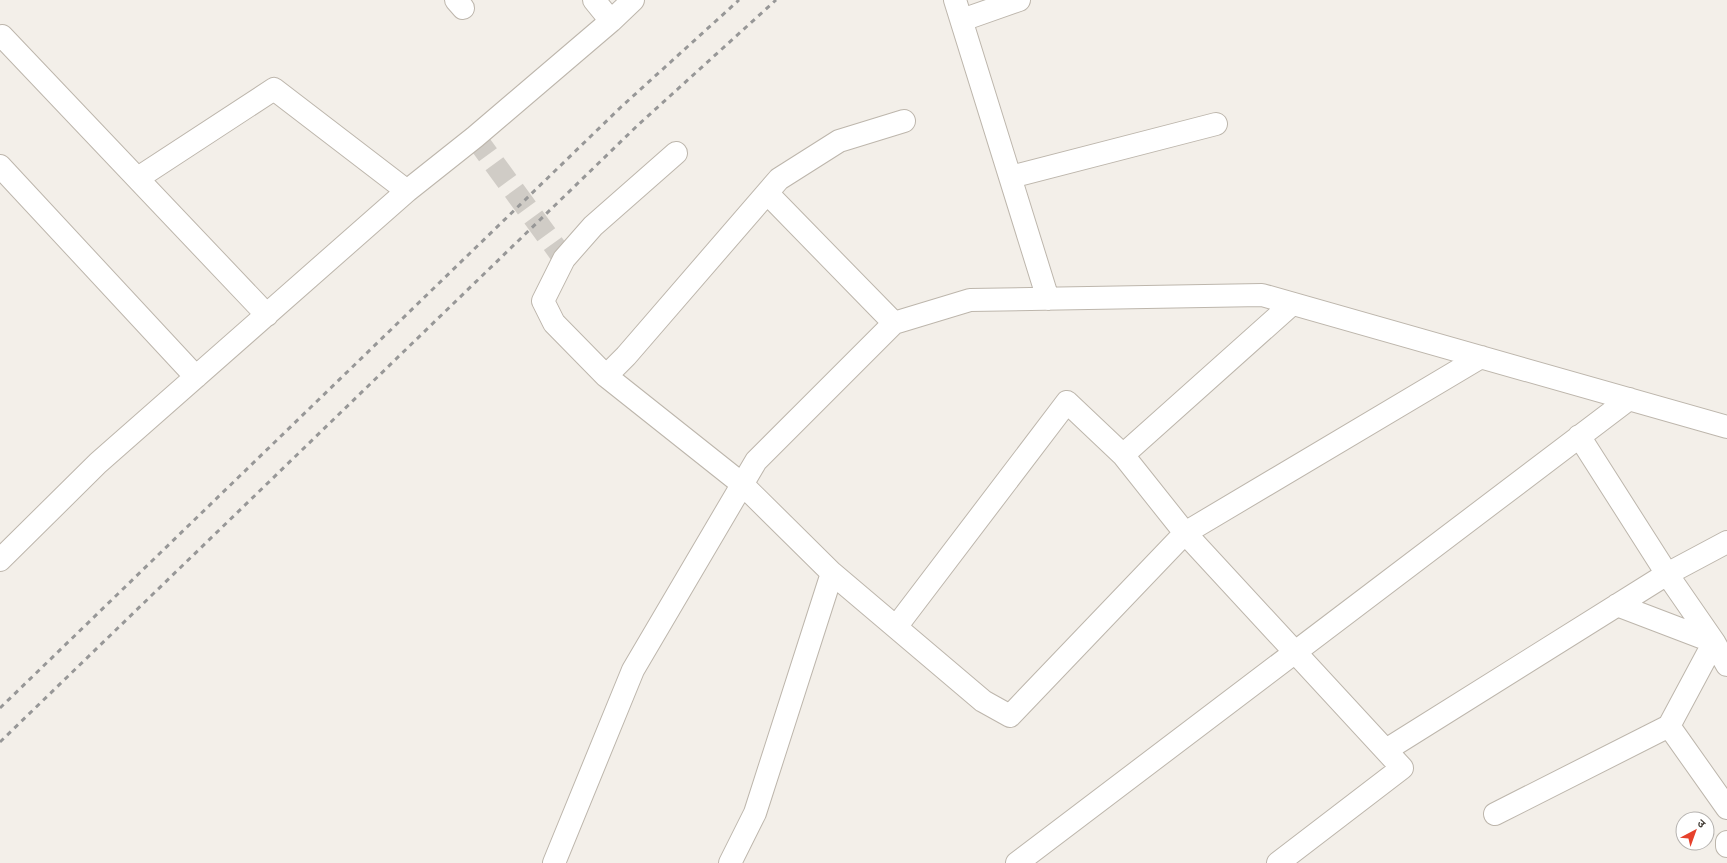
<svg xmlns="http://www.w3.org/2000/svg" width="1727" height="863" font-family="'Sofia Sans Condensed','Noto Sans Devanagari',sans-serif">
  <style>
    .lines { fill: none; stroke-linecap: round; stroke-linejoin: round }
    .minor-tunnel { stroke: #d0ccc6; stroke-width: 22; stroke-dasharray: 22 11; stroke-linecap: butt }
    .minor-casing { stroke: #bdb6ac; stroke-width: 24 }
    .minor { stroke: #fff; stroke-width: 22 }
    .rail { stroke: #979797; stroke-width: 3; stroke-dasharray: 5 5; stroke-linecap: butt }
  </style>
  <rect width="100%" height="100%" fill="#f3efe9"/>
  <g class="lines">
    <path class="minor-tunnel" d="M475 137 564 259"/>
    <g class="minor-casing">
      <path id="minor" d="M456 0 463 8
        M594 0 611 21
        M955 0 1048 299
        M962 20 1019 0
        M2 36 267 315
        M676 153 593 226 564 259 543 301 554 323 606 376 742 484 832 573 983 701 1010 716 1185 533 1481 357
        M0 166 196 377
        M1011 177 1216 124
        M138 178 274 89 407 191
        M767 193 894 323
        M606 376 626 356 779 179 839 141 904 121
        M1579 436 1667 574 1714 642 1727 665
        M1123 455 1292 304
        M0 560 98 463 407 191 475 137 611 21 633 0
        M1617 605 1714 642 1669 726
        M896 627 1067 402 1123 455 1185 533 1402 768 1278 863
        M1386 750 1667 574 1727 542
        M1495 814 1669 726 1727 808
        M1727 842V846
        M554 863 633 670 756 461 894 323 970 300 1262 295 1727 427
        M730 863 755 813 832 573
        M1017 863 1629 399"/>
    </g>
    <use href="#minor" class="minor"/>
    <path class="rail" d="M0 708 621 107 739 0
      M0 742 638 125 776 0"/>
  </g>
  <g transform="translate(1695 831) rotate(41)"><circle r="19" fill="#ffffff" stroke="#b5b2af"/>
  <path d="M0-3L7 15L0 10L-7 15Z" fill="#e6412c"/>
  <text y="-6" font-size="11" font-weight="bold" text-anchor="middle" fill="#453f38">उ</text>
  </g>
</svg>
